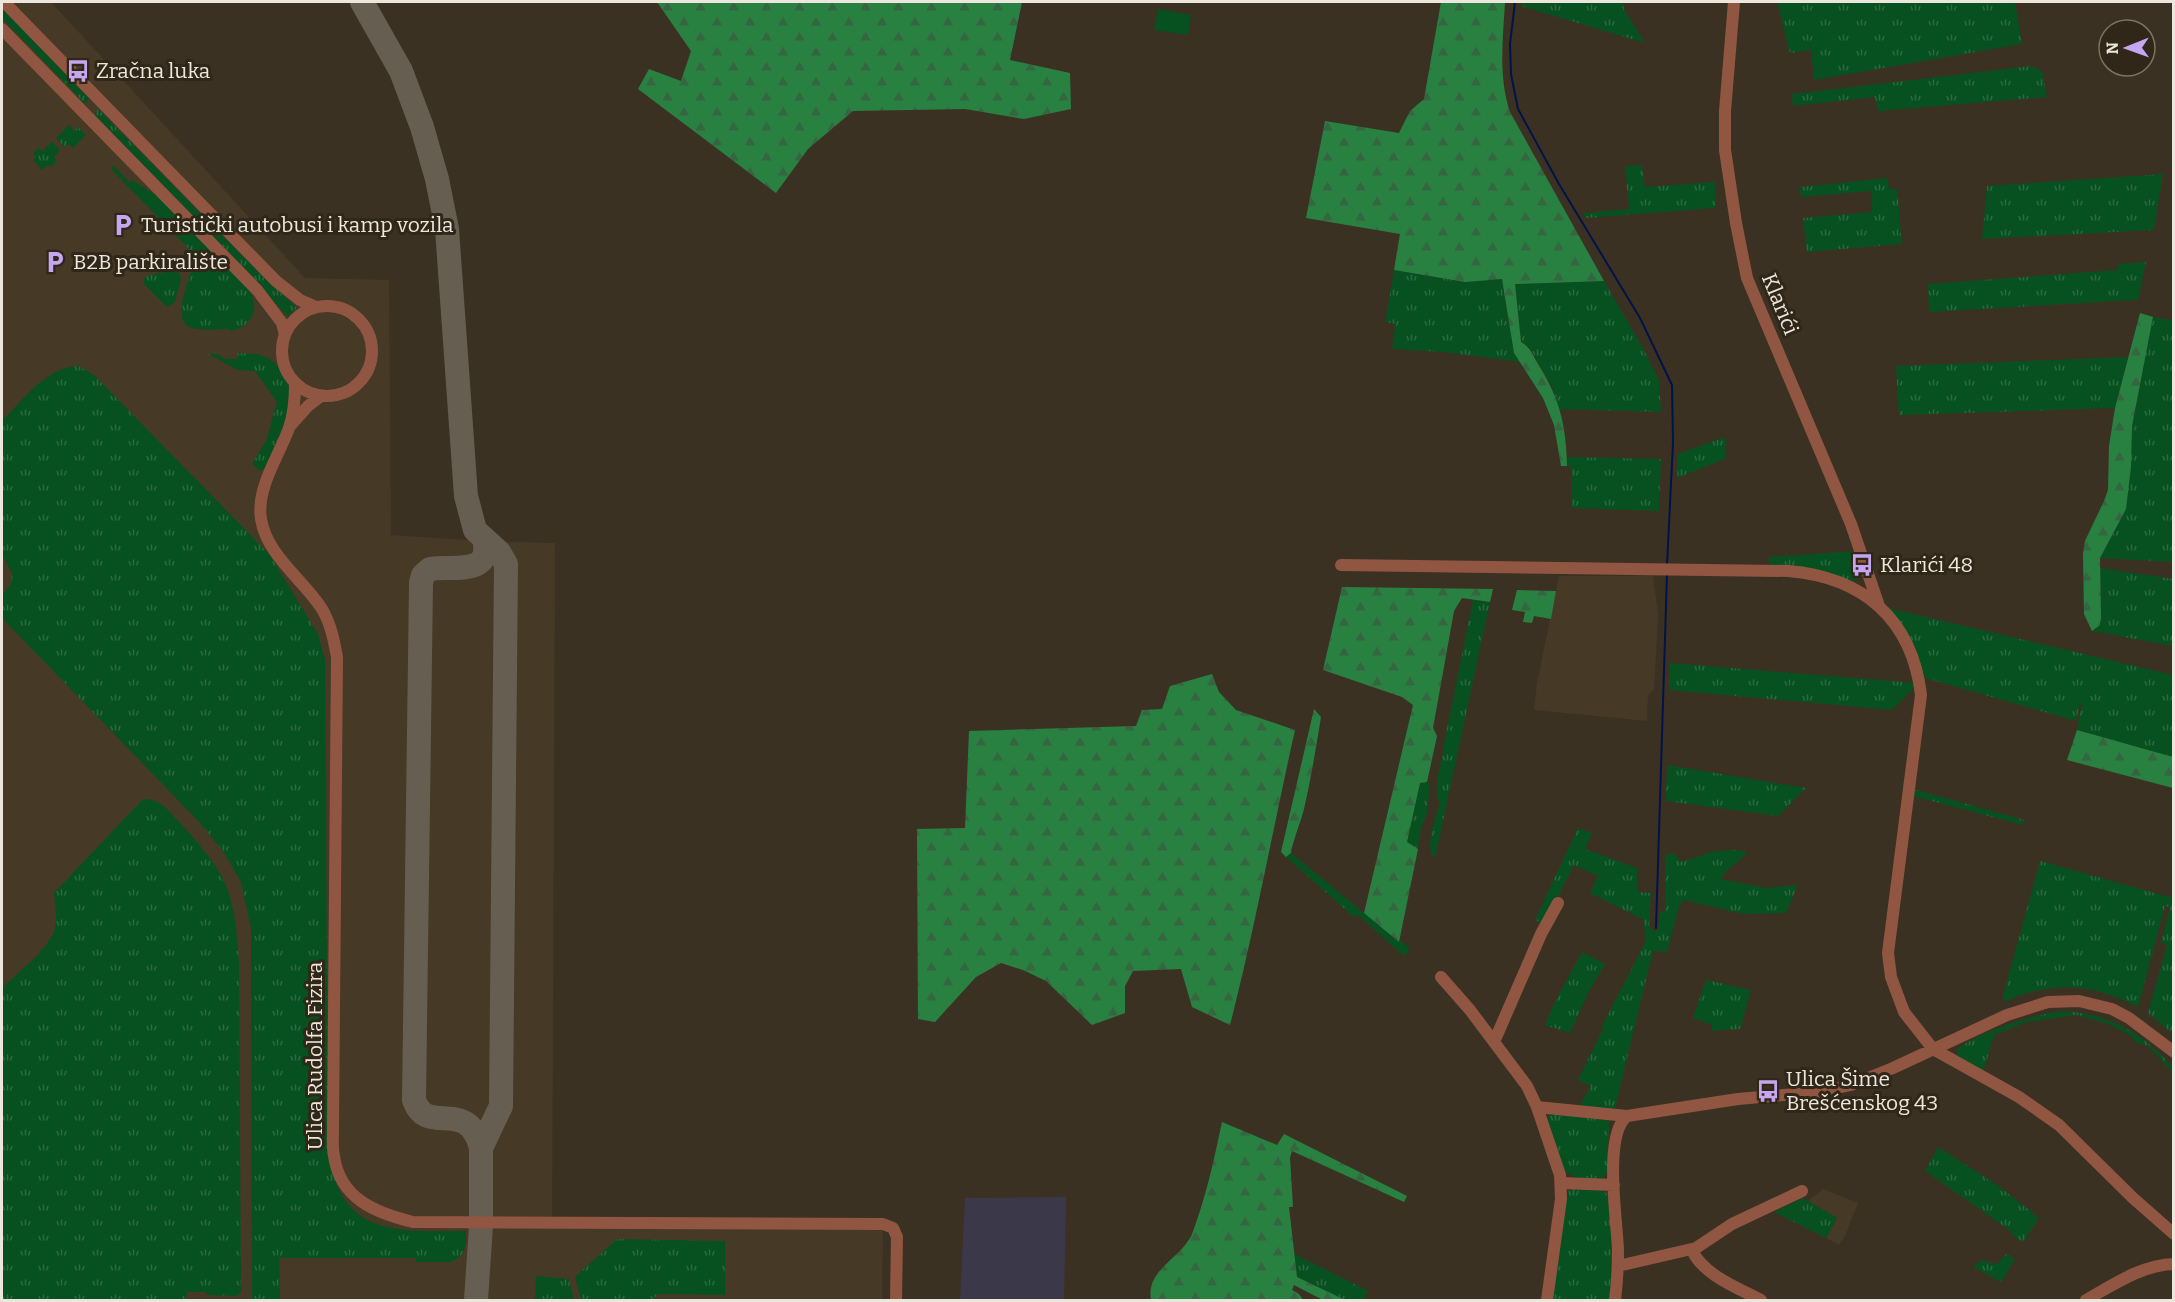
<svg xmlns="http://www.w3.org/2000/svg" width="2175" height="1302" font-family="Bitter,serif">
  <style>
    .built { fill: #463925 }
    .education { fill: #3a3849 }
    .grass { fill: url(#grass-tufts) }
    .forest { fill: url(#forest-firs) }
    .park { fill: #075020 }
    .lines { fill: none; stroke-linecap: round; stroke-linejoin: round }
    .stream { stroke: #001449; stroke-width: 2 }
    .taxiway { stroke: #665e51; stroke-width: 24 }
    .minor { stroke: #915641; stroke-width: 12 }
    .labels { text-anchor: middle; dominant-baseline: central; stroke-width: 6; stroke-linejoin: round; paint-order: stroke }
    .poi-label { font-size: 21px; fill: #ece6dd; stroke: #302719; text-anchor: start }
    .street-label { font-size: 21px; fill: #ece6dd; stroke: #302719 }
  </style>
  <defs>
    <pattern id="grass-tufts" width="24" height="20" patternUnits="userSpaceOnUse" patternTransform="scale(1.5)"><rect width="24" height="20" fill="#075020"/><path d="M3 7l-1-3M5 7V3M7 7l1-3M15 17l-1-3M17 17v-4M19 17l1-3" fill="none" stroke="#2b6940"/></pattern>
    <pattern id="forest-firs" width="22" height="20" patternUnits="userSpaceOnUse" patternTransform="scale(1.5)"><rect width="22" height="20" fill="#288141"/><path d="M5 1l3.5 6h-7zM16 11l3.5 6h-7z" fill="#366641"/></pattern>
  </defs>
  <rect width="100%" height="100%" fill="#3b3123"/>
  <path class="built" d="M2 2H51L305 278 389 280 391 535 482 541 555 543 552 1228 883 1230 882 1300H2Z
    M1653 575 1658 615 1654 690 1648 695 1647 721 1534 710 1537 683 1559 576H1629Z
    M1823 1189 1858 1203 1845 1236 1839 1245 1826 1238 1837 1218 1808 1201Z"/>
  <path class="education" d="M1066 1197 1064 1300H960L965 1198Z"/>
  <path class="grass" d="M1521 2H1623L1624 10 1645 43 1521 6Z
    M1777 2H2015L2022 44 1814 80 1811 50 1790 53Z
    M2 8 89 99 85 104 2 18Z
    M2032 66 2042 71 2047 97 1878 111 1875 97 1793 106 1792 94Z
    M98 109 265 279 297 308 288 316 285 314 256 280 94 114Z
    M69 125 74 131 78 127 86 135 73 148 68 144 65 147 56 138Z
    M52 142 60 150 54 157 57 161 50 167 48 165 42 170 33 160 36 157 33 153 39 148 42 151Z
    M1642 165 1645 187 1715 182 1716 208 1586 218 1583 213 1629 209 1625 166Z
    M114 166 129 182 132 180 156 195 249 290C261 308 251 328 230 331V329C218 329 203 331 192 328 170 322 189 281 193 265V259L190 255 192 252 111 169Z
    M2163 174 2154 230 1982 239 1987 186Z
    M1888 178 1889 189H1897L1902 244 1807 252 1803 218 1872 212V191L1801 197 1800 187Z
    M2146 262 2138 300 1929 312 1928 284 2117 270 2119 264Z
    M175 270 180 274 181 279 175 302 167 307 144 284V279L146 276Z
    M1394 270 1464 282 1502 279 1514 353 1521 362 1443 352 1392 349 1395 324 1385 322Z
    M1604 281 1643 348 1659 381 1661 412 1559 409 1553 389 1530 348 1521 342 1515 284Z
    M2153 317 2173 320V562L2100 558 2115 531 2130 482 2132 426Z
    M237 353C245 354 254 353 261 355 282 361 297 394 290 413 284 432 273 451 264 469L259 470 252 464 266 441 277 402 255 371 238 370 208 354H218L224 359H238Z
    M2128 357 2115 408 1899 415 1896 366Z
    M78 366 94 375 269 554 318 634 325 660 328 1144C336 1235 392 1232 466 1231 466 1245 466 1256 451 1262H416V1258H279L280 1300H252L251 929 241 882 223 851 200 823 2 618V596L11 583 12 573 2 555V421C24 399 45 368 78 366Z
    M1725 437V459L1677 478 1678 454Z
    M1567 457 1661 459 1659 511 1571 508V467L1567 466Z
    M1856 551 1862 572 1859 578 1851 581 1817 571 1769 566V557Z
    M2100 568 2173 579V646L2092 631 2100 625 2101 618Z
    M1473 600 1490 602 1435 858C1423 849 1436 817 1440 803 1431 788 1443 763 1444 744Z
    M1888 608 2173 675V757L2077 730 2082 703H2080L2076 721 1925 678 1912 641Z
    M1670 663 1915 683V687L1892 710 1669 690Z
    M1667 765 1806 788 1778 816 1666 801Z
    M1427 782 1430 784 1427 814 1421 828 1418 849 1407 842 1420 783Z
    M1913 789 2024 820 2023 825 1913 796Z
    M143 799C160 798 170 812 180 823 194 838 207 853 218 870 235 897 237 932 239 963L241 1292 236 1296 207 1295 206 1292H187L186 1300H2V988C16 974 47 951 54 931 58 919 55 905 54 893Z
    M1578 828 1592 833 1585 849 1637 868V892L1651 893 1649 926 1654 932 1658 930 1660 912 1665 911V855L1674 853 1681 862C1704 855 1723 846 1747 852 1740 863 1727 867 1721 879L1766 888 1798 885 1786 913 1743 914 1683 900 1677 913 1667 952 1653 951 1615 1108 1579 1107 1591 1086 1578 1080 1603 1029 1601 1028 1645 943 1644 920 1590 893 1598 876 1574 865 1544 924 1535 920Z
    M1291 853 1399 942 1400 940 1410 949 1404 956 1358 915 1355 918 1286 857Z
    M2040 861 2173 898V1034L2148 1013 2167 945 2161 943 2170 907 2165 906 2138 1007C2090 982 2052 981 2003 1002V996Z
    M1582 952 1605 964 1590 989 1570 1033 1545 1025 1555 1002Z
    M1706 980 1751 990 1740 1029 1712 1031V1025L1693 1018Z
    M2064 1011C2109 1014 2145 1034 2173 1068V1073L2148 1046 2135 1042 2133 1037 2109 1024 2076 1015 2027 1022 1994 1035 1983 1073 1958 1058 1957 1049C1982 1031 2034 1014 2064 1011Z
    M1551 1113 1609 1121 1607 1173 1601 1179H1578L1568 1173 1563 1169 1546 1120Z
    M1938 1147 2000 1187 2039 1218 2023 1242 2012 1235V1232L1925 1171Z
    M1574 1187 1605 1192 1611 1200 1613 1268 1610 1300H1550L1566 1193Z
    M1803 1198 1837 1218 1826 1238 1774 1212Z
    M617 1239 725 1241V1295L658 1294 653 1300H581L575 1277Z
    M1294 1254 1368 1291 1363 1300H1345L1297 1277Z
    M2006 1254 2015 1259 2001 1282 1973 1267C1986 1255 1983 1263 1997 1264Z
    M536 1276 569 1279 574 1300H535Z"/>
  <path class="forest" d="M657 2H1022L1010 60 1070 73 1071 109 1024 119 965 109 853 111 808 149 776 193 638 89 649 69 681 81 691 51Z
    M1441 2H1505C1503 39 1498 76 1510 112L1604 281 1515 284 1521 342C1531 348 1532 354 1538 364 1560 399 1566 425 1567 466H1561L1554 425 1543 398 1514 353 1502 279 1465 282 1394 270 1400 234 1306 218 1325 121 1399 133 1410 111 1424 99Z
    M2140 313 2153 317 2132 426 2131 467 2126 509 2100 558 2101 618 2100 625 2092 631 2084 614 2083 554 2085 541 2104 501 2108 490 2109 446 2115 408Z
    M1342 587 1493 589 1490 602 1462 598 1454 611 1433 728 1437 736 1427 782 1420 783 1407 842 1418 849 1399 942 1364 913 1413 705 1402 697 1323 670Z
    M1517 590 1556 591 1551 619 1534 616 1532 623 1523 622 1525 612 1512 610Z
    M1212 674 1219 692 1236 710 1295 730C1273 828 1255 928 1230 1025L1192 1007 1181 969 1133 971 1125 986V1013L1092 1025 1046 981 1023 970 1001 963 976 977 935 1022 918 1019 917 829 965 828 969 731 1136 726 1142 710 1162 709 1170 686Z
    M1314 709 1321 717C1316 748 1311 778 1304 809 1300 824 1294 837 1291 853L1286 857 1281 852Z
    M2077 730 2173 757V788L2067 760Z
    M1222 1122 1277 1145 1284 1134 1407 1196 1404 1202 1292 1151 1290 1158 1293 1207H1289L1297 1277 1345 1300H1323L1294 1285 1292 1290 1299 1294 1303 1300H1151C1146 1272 1175 1261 1188 1241 1193 1235 1194 1227 1197 1220 1208 1188 1215 1155 1222 1122Z"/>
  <path class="park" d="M1158 9 1191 15 1188 35 1154 30Z"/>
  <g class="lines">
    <path class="stream" d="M1515 2 1510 44 1511 74 1518 109 1559 184 1640 318 1672 385 1673 443 1667 565
      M1656 928 1667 574"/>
    <path class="taxiway" d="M362 2 401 71 422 127 437 179 447 229 466 496 475 530 499 552 506 564 501 1106 481 1148V1226L476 1300
      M481 1148C467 1095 427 1138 414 1100L421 583 423 575 430 569C452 565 493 577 484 539"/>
    <path class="minor" d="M4 2 276 281 300 300 316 307
      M1734 2 1725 111V150L1736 223 1747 278 1851 524 1878 603
      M2 29 258 291 282 323 285 335
      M282 351a45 45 0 1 1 90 0a45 45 0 1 1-90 0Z
      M295 383C295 398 294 414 289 428 279 456 256 488 261 519 267 556 303 579 322 609 331 624 334 641 337 657L333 1127C333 1137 332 1147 334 1156 340 1199 376 1213 413 1222L883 1224 893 1228 897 1237 896 1300
      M290 426 308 406 321 396
      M1341 565 1788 571C1863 577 1912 619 1921 695L1888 953 1891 977 1904 1012 1933 1049 2019 1097 2059 1125 2133 1198 2174 1234
      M1441 977 1470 1010 1527 1086 1537 1107 1560 1175 1561 1199 1547 1300
      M1494 1042 1541 934 1558 903
      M1537 1107 1627 1116
      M1561 1183 1614 1185
      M1692 1250C1703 1275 1738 1288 1761 1300
      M1618 1266 1696 1248 1732 1224 1802 1191
      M1615 1300C1617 1284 1618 1267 1618 1250 1617 1220 1603 1135 1627 1116L1738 1099 1818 1092 1851 1085 1893 1068 2007 1015 2048 1002 2079 1001 2112 1009 2129 1018 2174 1052
      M2086 1300C2113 1285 2141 1265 2174 1264"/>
  </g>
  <defs>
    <g id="bus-bare" transform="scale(1.8)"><path d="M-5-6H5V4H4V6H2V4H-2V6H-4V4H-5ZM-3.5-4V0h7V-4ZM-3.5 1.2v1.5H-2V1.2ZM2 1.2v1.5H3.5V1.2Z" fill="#c6a6f0" stroke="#302719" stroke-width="2.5" paint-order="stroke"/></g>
    <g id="parking-bare" transform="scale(1.8)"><path d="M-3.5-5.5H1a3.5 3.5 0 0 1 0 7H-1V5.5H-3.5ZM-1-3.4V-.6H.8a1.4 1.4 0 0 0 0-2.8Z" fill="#c6a6f0" stroke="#302719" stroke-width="2.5" paint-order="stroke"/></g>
  </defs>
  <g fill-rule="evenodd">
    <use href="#bus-bare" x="78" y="71"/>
    <use href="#parking-bare" x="123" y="225"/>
    <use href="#parking-bare" x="55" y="262"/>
    <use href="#bus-bare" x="1862" y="565"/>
    <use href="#bus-bare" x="1768" y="1091"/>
  </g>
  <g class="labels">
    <g class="poi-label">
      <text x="96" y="71">Zračna luka</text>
      <text x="141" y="225">Turistički autobusi i kamp vozila</text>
      <text x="73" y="262">B2B parkiralište</text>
      <text x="1880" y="565">Klarići 48</text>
      <text x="1786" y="1079">Ulica Šime<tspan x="1786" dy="24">Brešćenskog 43</tspan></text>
    </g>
    <g class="street-label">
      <text transform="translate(1780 304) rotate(68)">Klarići</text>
      <text transform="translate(315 1056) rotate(-90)">Ulica Rudolfa Fizira</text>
    </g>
  </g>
  <rect width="2175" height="1302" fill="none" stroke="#ece6dd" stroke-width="6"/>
  <g transform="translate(2127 48) rotate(269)"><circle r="28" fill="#302719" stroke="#7b7367" stroke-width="1.5"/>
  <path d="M0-4.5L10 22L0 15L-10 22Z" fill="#c6a6f0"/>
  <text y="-9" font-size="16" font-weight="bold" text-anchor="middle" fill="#ece6dd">N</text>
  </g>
</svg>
